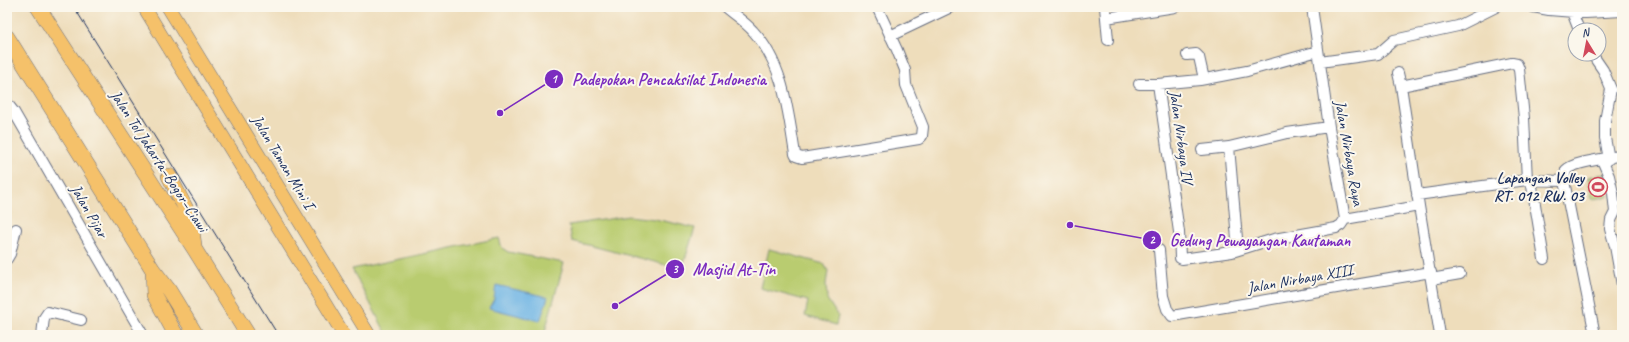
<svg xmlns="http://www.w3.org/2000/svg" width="1629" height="342" font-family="Caveat,sans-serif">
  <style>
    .green { fill: #b9cc6f; stroke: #6a7e66 }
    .water { fill: #6db4e4; stroke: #4472a1 }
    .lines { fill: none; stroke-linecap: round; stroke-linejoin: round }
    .minor-casing { stroke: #656c7f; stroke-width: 12 }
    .major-casing { stroke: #656c7f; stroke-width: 14 }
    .highway-casing { stroke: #656c7f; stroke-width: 16 }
    .minor { stroke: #fff; stroke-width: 10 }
    .major { stroke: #f5c16b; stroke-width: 13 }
    .highway { stroke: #f5c16b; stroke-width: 15 }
    .tram { stroke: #1b2f5e; stroke-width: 1 }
    .labels { text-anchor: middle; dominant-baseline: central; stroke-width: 4; stroke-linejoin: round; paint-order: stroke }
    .street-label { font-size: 16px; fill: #1b2f5e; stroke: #fbf7ec }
    .poi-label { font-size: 16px; font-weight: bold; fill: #1b2f5e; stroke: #fbf7ec; text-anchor: end }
    .leader { fill: none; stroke: #7b2cbf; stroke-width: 1.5 }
    .callout-dot { fill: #7b2cbf; stroke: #fbf7ec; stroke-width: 1.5 }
    .mark-label { font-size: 12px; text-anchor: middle; font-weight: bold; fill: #fff }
    .callout-label { font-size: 17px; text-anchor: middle; font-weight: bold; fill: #7b2cbf; stroke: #fbf7ec; stroke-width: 4; stroke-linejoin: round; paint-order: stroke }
  </style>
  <rect width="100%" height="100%" fill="#fbf7ec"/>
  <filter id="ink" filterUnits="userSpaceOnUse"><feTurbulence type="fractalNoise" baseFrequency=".025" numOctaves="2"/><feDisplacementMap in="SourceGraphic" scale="8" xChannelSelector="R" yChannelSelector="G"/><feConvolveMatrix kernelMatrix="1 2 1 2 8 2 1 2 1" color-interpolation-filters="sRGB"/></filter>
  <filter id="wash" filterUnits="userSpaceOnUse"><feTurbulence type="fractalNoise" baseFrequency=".012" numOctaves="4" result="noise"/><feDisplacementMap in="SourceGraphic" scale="16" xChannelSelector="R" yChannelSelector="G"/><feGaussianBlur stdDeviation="0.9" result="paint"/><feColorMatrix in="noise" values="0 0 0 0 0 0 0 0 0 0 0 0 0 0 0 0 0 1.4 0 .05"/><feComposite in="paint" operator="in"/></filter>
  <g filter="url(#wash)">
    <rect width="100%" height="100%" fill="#edb"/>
    <path class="green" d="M1604 174 1608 197 1592 199 1588 177Z
      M629 216 655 219 695 228 682 269 572 241 569 225Z
      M499 238 502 248 508 252 564 263 544 335H387L352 269Z
      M769 249 824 264 828 271 826 284 827 299 838 316 836 325 805 316 808 301 760 288Z"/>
    <path class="water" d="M496 285 548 297 540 321 489 308 494 299Z"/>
  </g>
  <g filter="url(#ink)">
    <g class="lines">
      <g class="minor-casing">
        <path id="minor" d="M725 7C734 15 745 22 753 31 784 64 788 112 795 154L796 156 802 158 919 139 922 136 923 127 906 85 905 70 897 50 877 7
          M1105 7 1106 18 1175 7
          M1312 7 1329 127 1345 219 1419 206 1440 335
          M1533 7 1549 10 1586 13 1622 11
          M1572 12 1579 30
          M1106 18 1108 40
          M890 36 951 7
          M1318 51 1247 71 1200 80 1158 84 1179 232 1180 258 1182 259 1232 252 1274 239 1336 228 1341 225 1345 219
          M1592 54 1603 70 1611 89 1605 121V138L1609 159
          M1187 55 1196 54 1199 57 1204 79
          M1320 62 1378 54 1394 40 1458 26 1496 7
          M1398 73 1401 86
          M1139 84H1158
          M7 103 14 112 143 335
          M1202 150 1229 147
          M1602 160 1609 176 1613 193 1615 212 1611 220 1610 229 1615 246 1622 285
          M1531 180 1544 259
          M1417 195 1527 180 1564 181
          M1419 206 1401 86 1512 63 1517 64 1519 69 1524 118 1527 180
          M1159 250 1163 296 1167 309 1172 316 1431 272
          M1238 250 1229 147 1287 133 1329 127
          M7 259 10 254 16 229
          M1431 279 1460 274
          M42 335 44 318 48 312 81 320
          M1595 335 1564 181 1566 170C1575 161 1608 159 1622 155"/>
      </g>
      <g class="major-casing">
        <path id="major" d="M144 7 344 335
          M168 7 369 335"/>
      </g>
      <g class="highway-casing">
        <path id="highway" d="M38 7 195 250 248 335
          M7 37 153 270 168 289 196 335
          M169 176 190 217 194 245
          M153 270 154 295 176 335"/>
      </g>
      <use href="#minor" class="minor"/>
      <use href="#major" class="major"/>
      <use href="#highway" class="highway"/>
      <path class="tram" d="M74 7 278 335"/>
    </g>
  </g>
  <defs>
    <g id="stadium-ring" transform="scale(1)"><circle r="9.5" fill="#fbf7ec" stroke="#d1495b" stroke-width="1.5"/><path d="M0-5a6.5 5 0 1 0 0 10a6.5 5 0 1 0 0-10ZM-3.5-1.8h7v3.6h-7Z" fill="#d1495b"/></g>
  </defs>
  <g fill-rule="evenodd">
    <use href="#stadium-ring" x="1598" y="187"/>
  </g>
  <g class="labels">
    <g class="street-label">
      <text transform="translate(1181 137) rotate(82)">Jalan Nirbaya IV</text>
      <text transform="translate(1349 153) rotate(80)">Jalan Nirbaya Raya</text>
      <text transform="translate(159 161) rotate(57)">Jalan Tol Jakarta–Bogor–Ciawi</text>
      <text transform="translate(283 162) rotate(59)">Jalan Taman Mini I</text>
      <text transform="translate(89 211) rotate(60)">Jalan Pijar</text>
      <text transform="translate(1300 279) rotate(-10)">Jalan Nirbaya XIII</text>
    </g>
    <g class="poi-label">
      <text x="1584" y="178">Lapangan Volley<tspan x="1584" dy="18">RT. 012 RW. 03</tspan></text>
    </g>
  </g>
  <path class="leader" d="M500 113L554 79M1070 225L1152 240M615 306L675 269"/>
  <g class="callout-dot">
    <circle cx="500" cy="113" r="4"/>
    <circle cx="1070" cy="225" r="4"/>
    <circle cx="615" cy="306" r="4"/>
    <circle cx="554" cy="79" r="10"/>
    <circle cx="1152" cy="240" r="10"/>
    <circle cx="675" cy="269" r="10"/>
  </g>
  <g class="mark-label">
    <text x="554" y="83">1</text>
    <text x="1152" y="244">2</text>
    <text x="675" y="273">3</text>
  </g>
  <g class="callout-label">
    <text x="669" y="85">Padepokan Pencaksilat Indonesia</text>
    <text x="1260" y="246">Gedung Pewayangan Kautaman</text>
    <text x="734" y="275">Masjid At-Tin</text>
  </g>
  <rect width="1629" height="342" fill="none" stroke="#fbf7ec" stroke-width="24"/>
  <g transform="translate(1587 42) rotate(350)"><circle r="19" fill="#fbf7ec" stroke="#a1a7b3"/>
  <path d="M0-3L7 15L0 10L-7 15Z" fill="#d1495b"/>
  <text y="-6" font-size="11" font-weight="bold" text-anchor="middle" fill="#1b2f5e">N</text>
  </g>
</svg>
